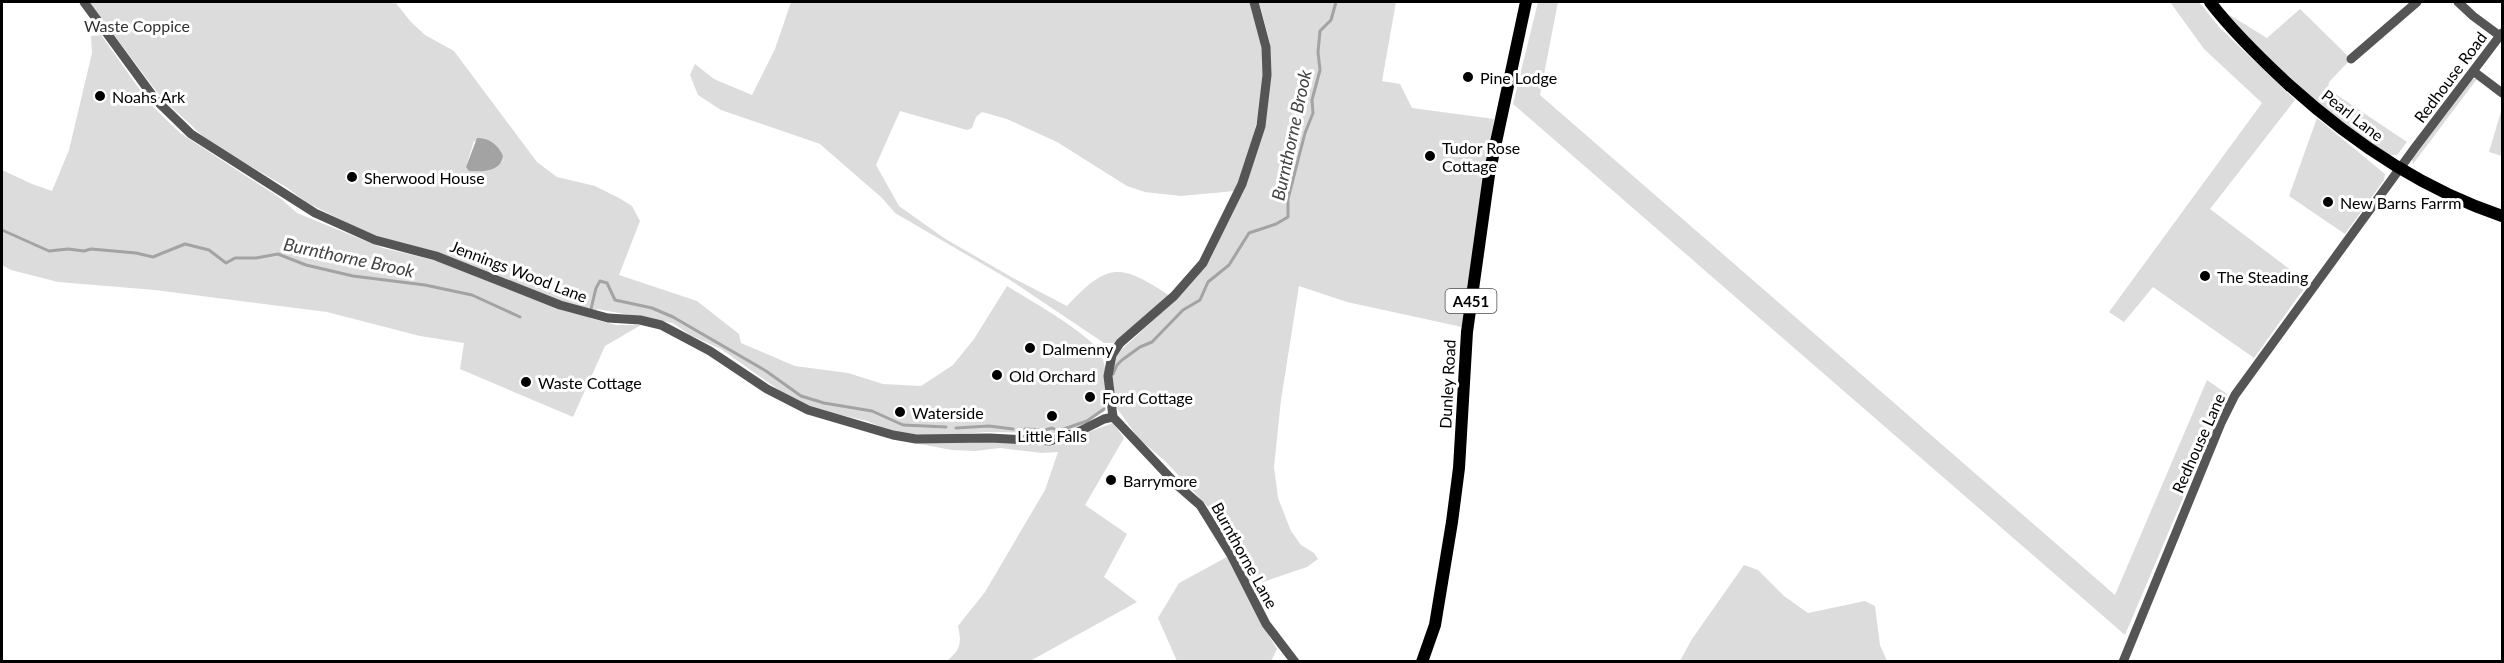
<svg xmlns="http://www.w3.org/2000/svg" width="2504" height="663" font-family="Lato,sans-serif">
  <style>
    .green { fill: #dcdcdc; fill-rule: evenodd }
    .water { fill: #a3a3a3 }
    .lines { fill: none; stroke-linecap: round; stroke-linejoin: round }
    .stream { stroke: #a3a3a3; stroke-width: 3 }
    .minor { stroke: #555; stroke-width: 9 }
    .major { stroke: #000; stroke-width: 12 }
    .poi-dot { fill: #000; stroke: #fff; stroke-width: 2 }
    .labels { text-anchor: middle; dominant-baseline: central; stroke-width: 6; stroke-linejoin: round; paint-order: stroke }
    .shield { fill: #fff; stroke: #4c4c4c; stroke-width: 1.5 }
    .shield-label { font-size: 15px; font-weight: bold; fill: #000 }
    .park-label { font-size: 16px; fill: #333; stroke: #fff }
    .poi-label { font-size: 16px; fill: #000; stroke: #fff; text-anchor: start }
    .street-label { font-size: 16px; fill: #000; stroke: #fff }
    .water-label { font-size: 18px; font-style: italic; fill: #444; stroke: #fff }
  </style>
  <rect width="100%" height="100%" fill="#fff"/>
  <path class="green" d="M89 2H395L411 22 425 35 454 51 537 162 557 177 595 186 619 198 632 206 640 221 619 275 697 301 739 334 741 343 795 366 848 373 883 384 921 386 953 365 974 339 1007 286C1027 299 1093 335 1101 355 1108 370 1108 395 1105 411L1073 430 1060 433 987 432 927 436 890 431 867 421 815 409 783 393 721 349 690 335 673 323 597 309 590 318 616 325H641L605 346 573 417 460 369 464 343 420 336 327 312 155 290 58 282 11 270 2 265V170L32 184 52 191 69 150 92 53 91 36 101 35 150 104 180 133 280 198 297 213 383 248 442 262 375 237 306 202 286 187 208 141 160 96ZM474 141 496 146 503 156 502 162 466 167Z
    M791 2H1251C1254 15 1259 28 1262 42 1271 90 1251 146 1235 191L1181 196 1145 192 1127 186 1057 142 1007 119 982 112 976 117 972 128 967 130 900 111 876 165 899 206 944 238 1013 278 1067 306C1109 261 1121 264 1170 296L1114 343H1104L1010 280 895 213 882 198 820 144 721 110 698 95 690 75 695 64 714 79 752 95 775 49Z
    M1259 2H1396L1382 81 1400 84 1412 108 1494 119 1462 327 1347 302 1299 286 1281 400 1274 467 1278 498 1291 531 1301 545 1314 553 1318 559 1307 567 1254 585 1248 579 1239 556 1209 508 1165 461 1139 439 1116 407 1112 374 1115 358 1120 351 1172 303 1210 260 1246 181 1271 64 1270 43Z
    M1538 2H1558L1540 95 2115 595 2207 380 2227 394 2125 635 1513 104Z
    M2170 2H2199L2220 28 2295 100 2210 209 2308 283 2254 358 2153 287 2124 322 2109 312 2262 103 2204 49Z
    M2300 9 2351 59 2329 82 2328 89 2407 142 2397 155H2385C2325 111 2276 71 2228 14L2267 38Z
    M2473 79H2477L2413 164 2412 159Z
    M2502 108V156L2489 152Z
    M2317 118 2385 174 2384 180 2345 234 2289 196Z
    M1113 423 1124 438 1085 505 1127 534 1104 577 1137 602 1030 661H947C960 650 962 644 958 626L985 592 1045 490 1058 452 1042 453 1000 448 975 451 952 450 909 442 968 441 1051 446Z
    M1227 557 1263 626 1277 649 1271 661H1177L1158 618 1179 583Z
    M1744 565 1758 570 1784 596 1808 613 1865 601 1875 606 1880 645 1887 661H1680L1692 639Z"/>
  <path class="water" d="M477 138C490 138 498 145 503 156 501 172 481 172 469 171L466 167Z"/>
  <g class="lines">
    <path class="stream" d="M2 230 49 251 68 249 84 251 91 249 136 253 153 257 185 244 209 250 226 263 235 258H256L278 254 306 265 353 276 425 285 472 295 520 317
      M591 309 596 288 600 281 607 283 615 300 652 308 673 317 766 371 801 396 824 403 872 411 903 425 946 427
      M1113 374 1117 365 1122 360 1140 347 1152 342 1183 310 1200 300 1208 282 1229 265 1249 233 1276 224 1288 217V199L1305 133 1313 113 1312 100 1320 70 1318 52 1320 31 1331 20 1336 2
      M956 428 989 426 1013 429
      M1025 429 1045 430 1052 428 1058 431 1087 421 1104 409"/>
    <path class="minor" d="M84 2 155 99 191 134 315 213 375 240 436 256 560 305 608 318 640 320 661 325 710 351 767 389 808 410 893 435 916 439 990 438 1050 441 1078 432 1104 419 1113 417
      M1254 2 1266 47 1267 75 1261 126 1242 184 1203 263 1174 296 1120 343 1112 355 1108 376 1113 417 1177 485 1200 505 1231 555 1266 624 1295 662
      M2458 2 2473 16 2500 36
      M2351 59 2417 2
      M2473 71 2502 93
      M2123 662 2221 423 2235 395 2414 149 2502 33"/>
    <path class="major" d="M2210 2C2233 32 2261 59 2289 85 2352 142 2421 189 2502 216
      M1422 662 1435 625 1452 522 1459 468 1467 332 1489 175 1526 2"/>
  </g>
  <g class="poi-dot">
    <circle cx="1468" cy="77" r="6"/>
    <circle cx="100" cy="96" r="6"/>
    <circle cx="1430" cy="156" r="6"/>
    <circle cx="352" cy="177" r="6"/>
    <circle cx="2328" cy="202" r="6"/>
    <circle cx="2205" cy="276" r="6"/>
    <circle cx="1030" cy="348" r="6"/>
    <circle cx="997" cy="375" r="6"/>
    <circle cx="526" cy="382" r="6"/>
    <circle cx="1090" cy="397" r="6"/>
    <circle cx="900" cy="412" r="6"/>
    <circle cx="1052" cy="416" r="6"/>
    <circle cx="1111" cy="480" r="6"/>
  </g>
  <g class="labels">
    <rect class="shield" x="1445.5" y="289" width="51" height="24" rx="4.5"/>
    <g class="shield-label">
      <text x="1471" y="301">A451</text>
    </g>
    <g class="park-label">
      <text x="137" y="25">Waste Coppice</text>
    </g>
    <g class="poi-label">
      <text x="1480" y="77">Pine Lodge</text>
      <text x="112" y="96">Noahs Ark</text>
      <text x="1442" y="147">Tudor Rose<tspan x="1442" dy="18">Cottage</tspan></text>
      <text x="364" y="177">Sherwood House</text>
      <text x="2340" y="202">New Barns Farrm</text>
      <text x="2217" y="276">The Steading</text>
      <text x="1042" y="348">Dalmenny</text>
      <text x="1009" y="375">Old Orchard</text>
      <text x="538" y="382">Waste Cottage</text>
      <text x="1102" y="397">Ford Cottage</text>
      <text x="912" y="412">Waterside</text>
      <text x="1052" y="435" text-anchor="middle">Little Falls</text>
      <text x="1123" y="480">Barrymore</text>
    </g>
    <g class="street-label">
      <text transform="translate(2450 77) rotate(-53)">Redhouse Road</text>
      <text transform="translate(2353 115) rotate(38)">Pearl Lane</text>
      <text transform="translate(519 271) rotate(21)">Jennings Wood Lane</text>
      <text transform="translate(1447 384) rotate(-87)">Dunley Road</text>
      <text transform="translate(2198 443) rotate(-66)">Redhouse Lane</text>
      <text transform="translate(1245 555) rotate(61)">Burnthorne Lane</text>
    </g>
    <g class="water-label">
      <text transform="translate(1291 135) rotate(-78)">Burnthorne Brook</text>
      <text transform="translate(349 257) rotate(12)">Burnthorne Brook</text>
    </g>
  </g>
  <rect width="2504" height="663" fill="none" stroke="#000000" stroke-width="6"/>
</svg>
